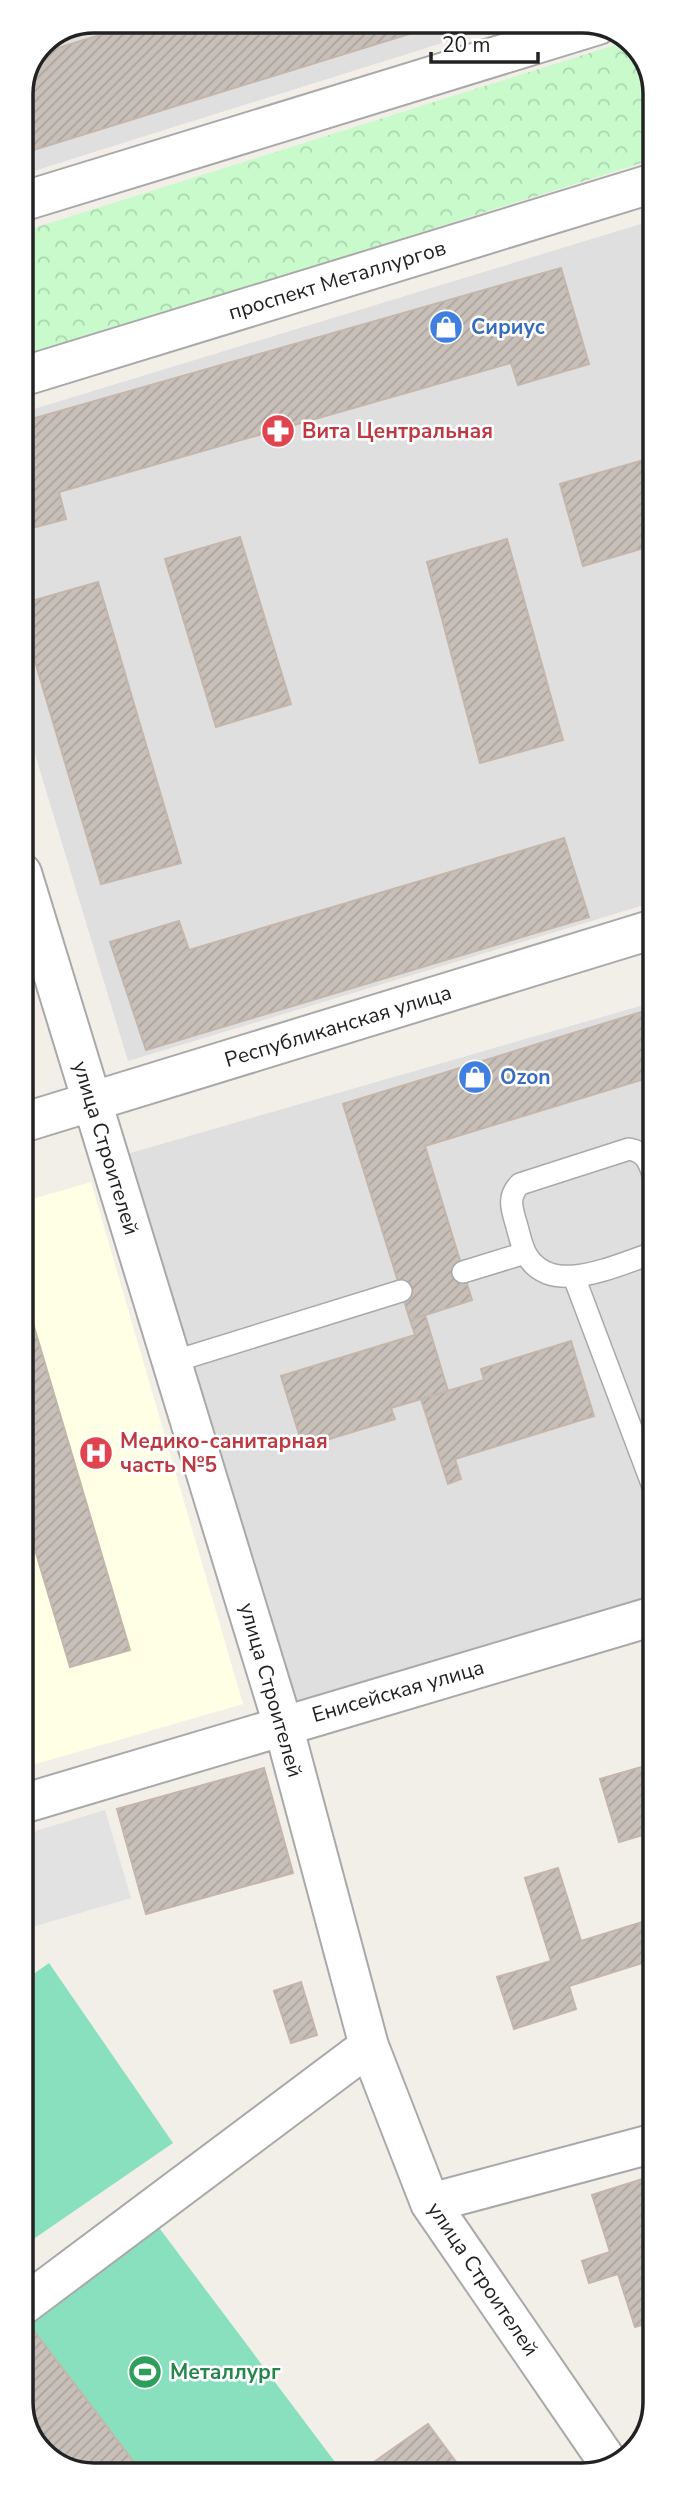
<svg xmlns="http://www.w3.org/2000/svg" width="676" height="2496" font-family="'Nunito Sans',sans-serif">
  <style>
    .residential { fill: #e0dfdf }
    .education { fill: #ffffe5 }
    .park { fill: url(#park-crowns) }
    .pitch { fill: #88e0be }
    .parking { fill: #e2e2e2 }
    .building { fill: url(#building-hatch); stroke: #c4b6ab; stroke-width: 2 }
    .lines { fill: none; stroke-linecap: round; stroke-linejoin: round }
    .service-casing { stroke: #a9a9a9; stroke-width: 24 }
    .minor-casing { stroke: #a9a9a9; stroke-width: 42 }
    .tertiary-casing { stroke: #a9a9a9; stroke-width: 42 }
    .service { stroke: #fff; stroke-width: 21 }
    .minor { stroke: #fff; stroke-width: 38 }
    .tertiary { stroke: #fff; stroke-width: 38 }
    .labels { text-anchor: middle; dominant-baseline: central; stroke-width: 5; stroke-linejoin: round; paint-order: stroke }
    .street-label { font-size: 21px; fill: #222; stroke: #fff }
    .shop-label { font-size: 21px; font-weight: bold; fill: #366cbe; stroke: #fff; text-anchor: start }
    .health-label { font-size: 21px; font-weight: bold; fill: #be3a42; stroke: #fff; text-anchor: start }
    .leisure-label { font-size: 21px; font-weight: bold; fill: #27864d; stroke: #fff; text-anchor: start }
    .rim { fill: none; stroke: #222; stroke-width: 3.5 }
  </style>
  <defs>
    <pattern id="park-crowns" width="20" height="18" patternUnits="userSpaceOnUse" patternTransform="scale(1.75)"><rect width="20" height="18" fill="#c8facc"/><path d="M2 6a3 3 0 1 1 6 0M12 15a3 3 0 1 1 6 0" fill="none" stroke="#acd6af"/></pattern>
    <pattern id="building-hatch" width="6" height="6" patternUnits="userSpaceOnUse" patternTransform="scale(1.75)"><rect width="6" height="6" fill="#c7bfb8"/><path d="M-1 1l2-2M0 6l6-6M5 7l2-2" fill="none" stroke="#aba49e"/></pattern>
  </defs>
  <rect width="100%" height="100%" fill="#f2efe9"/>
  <path class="residential" d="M94 21H512L21 175V94L43 42Z
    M654 220V902L128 1061 21 708V413Z
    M654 1002V1598L293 1705 127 1154Z"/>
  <path class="education" d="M91 1182 243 1704 22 1768V1202Z"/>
  <path class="park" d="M631 40 654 80V159L21 358V232Z"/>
  <path class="pitch" d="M49 1963 173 2143 22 2247V1982Z
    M157 2225 344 2474H85L46 2457 22 2416V2327Z"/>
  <path class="parking" d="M105 1810 131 1898 22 1930V1835Z"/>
  <path class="building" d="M145 21H451L21 154V94L38 54Z
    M561 268 589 364 518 385 511 363 59 492 66 519 21 531V422Z
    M654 457V545L583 566 560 484Z
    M240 537 291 704 216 727 165 559Z
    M507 539 563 740 480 763 427 562Z
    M98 582 181 863 101 884 21 614V604Z
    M654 795V827L645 797Z
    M564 838 589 917 146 1050 110 942 179 921 189 950Z
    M654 1008V1076L425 1146 472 1300 410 1320 343 1104Z
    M22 1286 130 1650 70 1667 22 1506Z
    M425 1315 448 1391 391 1408 395 1419 303 1447 281 1376 415 1335 410 1320Z
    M571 1341 594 1416 455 1459 461 1479 448 1484 421 1399 484 1380 481 1369Z
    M655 1763V1837L653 1832 619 1842 600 1779Z
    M264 1768 293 1873 146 1914 117 1809Z
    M558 1868 581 1941 655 1918V1959L569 1986 576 2009 514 2029 497 1977 551 1961 525 1878Z
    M301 1982 317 2035 291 2043 274 1991Z
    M655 2175V2321L635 2327 618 2274 589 2283 582 2261 610 2252 592 2195Z
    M22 2315 143 2474H85L46 2457 22 2416Z
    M428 2424 465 2474H357Z"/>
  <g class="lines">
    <g class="service-casing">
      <path id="service" d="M654 1177C649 1162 646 1152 629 1149L520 1184C508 1196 511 1207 516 1223 519 1233 521 1245 526 1254 551 1299 617 1264 654 1253
        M463 1272 525 1253
        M574 1277 654 1489
        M172 1362 401 1291"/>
    </g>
    <g class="minor-casing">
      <path id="minor" d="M22 873 283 1725 369 2046 430 2203 610 2465
        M22 1123 654 929
        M22 1804 654 1616
        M430 2203 655 2143
        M22 2306 369 2046"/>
    </g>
    <g class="tertiary-casing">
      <path id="tertiary" d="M21 202 598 25
        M21 377 654 183"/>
    </g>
    <use href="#service" class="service"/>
    <use href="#minor" class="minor"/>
    <use href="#tertiary" class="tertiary"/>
  </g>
  <defs>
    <g id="shop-disc" transform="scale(1.75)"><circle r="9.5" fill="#3f7fe0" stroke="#fff"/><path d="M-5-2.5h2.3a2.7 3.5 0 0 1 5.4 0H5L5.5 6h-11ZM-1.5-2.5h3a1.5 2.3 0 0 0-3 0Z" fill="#fff"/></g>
    <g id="pharmacy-disc" transform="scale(1.75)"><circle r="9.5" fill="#e0444e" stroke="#fff"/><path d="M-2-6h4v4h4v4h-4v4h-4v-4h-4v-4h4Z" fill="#fff"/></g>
    <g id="hospital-disc" transform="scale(1.75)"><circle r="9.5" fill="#e0444e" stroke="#fff"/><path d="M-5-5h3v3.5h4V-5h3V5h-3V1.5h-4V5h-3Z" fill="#fff"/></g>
    <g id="stadium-disc" transform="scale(1.75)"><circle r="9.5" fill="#2e9e5b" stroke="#fff"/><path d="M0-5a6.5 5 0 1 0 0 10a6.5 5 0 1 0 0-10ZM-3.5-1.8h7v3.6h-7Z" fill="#fff"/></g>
  </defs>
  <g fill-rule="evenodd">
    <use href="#shop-disc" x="446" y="327"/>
    <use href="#pharmacy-disc" x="278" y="431"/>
    <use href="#shop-disc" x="475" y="1077"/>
    <use href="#hospital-disc" x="96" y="1453"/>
    <use href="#stadium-disc" x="145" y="2372"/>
  </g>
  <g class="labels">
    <g class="street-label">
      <text transform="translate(337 280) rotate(-17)">проспект Металлургов</text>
      <text transform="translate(338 1026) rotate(-17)">Республиканская улица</text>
      <text transform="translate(106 1148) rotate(73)">улица Строителей</text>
      <text transform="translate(271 1690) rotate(74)">улица Строителей</text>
      <text transform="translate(398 1691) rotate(-16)">Енисейская улица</text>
      <text transform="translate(483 2279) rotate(56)">улица Строителей</text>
    </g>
    <g class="shop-label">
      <text x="471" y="327">Сириус</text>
      <text x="500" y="1077">Ozon</text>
    </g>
    <g class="health-label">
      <text x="302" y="431">Вита Центральная</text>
      <text x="120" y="1441">Медико-санитарная<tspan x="120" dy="24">часть №5</tspan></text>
    </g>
    <g class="leisure-label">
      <text x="170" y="2372">Металлург</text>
    </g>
  </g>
  <path d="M0 0H676V2496H0ZM94 33H582A61 61 0 0 1 643 94V2402A61 61 0 0 1 582 2463H94A61 61 0 0 1 33 2402V94A61 61 0 0 1 94 33Z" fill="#fff" fill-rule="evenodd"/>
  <path class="rim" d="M94 33H582A61 61 0 0 1 643 94V2402A61 61 0 0 1 582 2463H94A61 61 0 0 1 33 2402V94A61 61 0 0 1 94 33Z"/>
  <path d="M431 52v10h107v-10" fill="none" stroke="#222222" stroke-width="3.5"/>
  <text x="442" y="52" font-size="21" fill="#222222" stroke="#ffffff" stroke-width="5" paint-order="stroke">20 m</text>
</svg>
